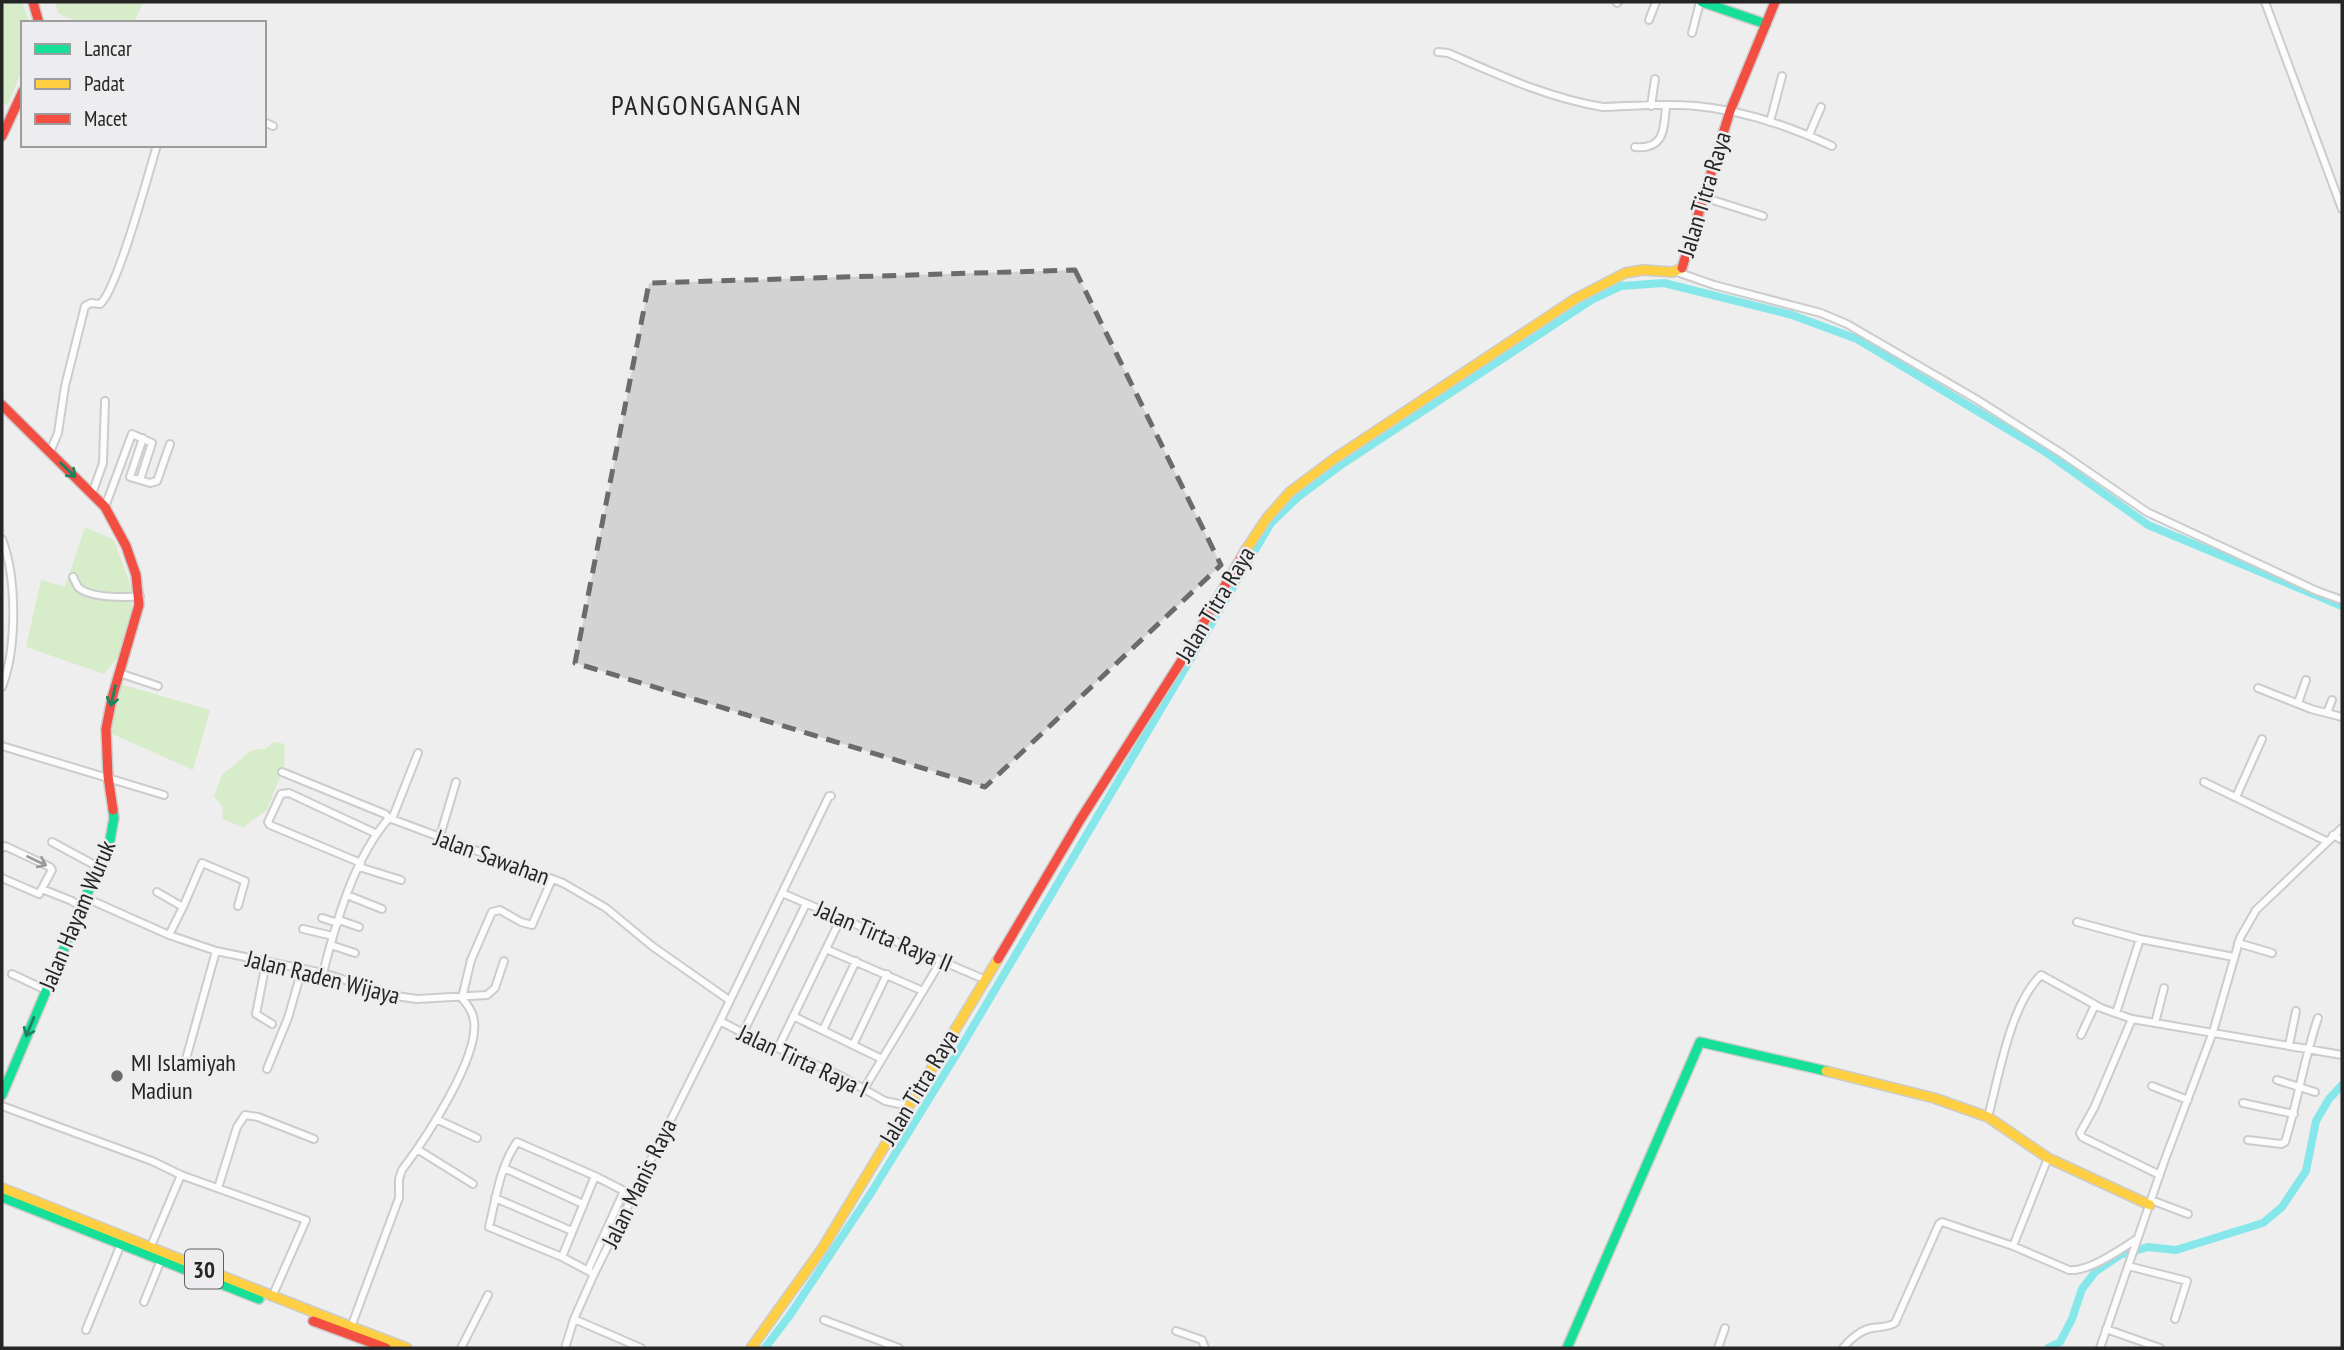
<svg xmlns="http://www.w3.org/2000/svg" width="2344" height="1350" font-family="'PT Sans Narrow',sans-serif">
  <style>
    .green { fill: #d7ecc9 }
    .lines { fill: none; stroke-linecap: round; stroke-linejoin: round }
    .canal { stroke: #86e7ea; stroke-width: 8 }
    .street-casing { stroke: #ccc; stroke-width: 10 }
    .fast-casing { stroke: #ccc; stroke-width: 12 }
    .slow-casing { stroke: #ccc; stroke-width: 12 }
    .jam-casing { stroke: #ccc; stroke-width: 12 }
    .street { stroke: #fcfcfc; stroke-width: 6 }
    .fast { stroke: #16e098; stroke-width: 9 }
    .slow { stroke: #ffcf43; stroke-width: 9 }
    .jam { stroke: #f24e42; stroke-width: 9 }
    .oneway { stroke: #1e825f }
    .oneway2 { stroke: #9b9b9c }
    .marked { fill: #6b6b6c; fill-opacity: 0.2; stroke: #6b6b6c; stroke-width: 5; stroke-dasharray: 14 9; stroke-linejoin: round }
    .poi-dot { fill: #6b6b6c; stroke: #ededef; stroke-width: 2.5 }
    .labels { text-anchor: middle; dominant-baseline: central; stroke-width: 5; stroke-linejoin: round; paint-order: stroke }
    .shield { fill: #ededef; stroke: #616162; stroke-width: 2 }
    .shield-label { font-size: 23px; font-weight: bold; fill: #252526 }
    .street-label { font-size: 24px; fill: #252526; stroke: #ededef }
    .poi-label { font-size: 24px; fill: #252526; stroke: #ededef; text-anchor: start }
    .quarter-label { font-size: 28px; letter-spacing: 2px; fill: #252526; stroke: #ededef }
  </style>
  <rect width="100%" height="100%" fill="#eee"/>
  <path class="green" d="M2 2H22L30 23H23V67L8 105 2 103Z
    M55 2H143L134 23H80L59 14Z
    M85 527 114 540 132 589 131 616 120 655 104 674 26 647 41 580 65 587Z
    M120 684 210 710 193 770 110 733 111 715Z
    M274 742 285 744 284 767 267 810 243 827 222 819 223 807 214 796 222 775 252 750 265 749Z"/>
  <g class="lines">
    <path class="canal" d="M765 1348 790 1315 871 1193 961 1047 1271 523 1298 497 1341 465 1593 299 1621 286 1664 283 1792 315 1857 339 2044 451 2148 525 2342 606
      M2048 1348 2060 1342 2072 1319 2082 1289 2095 1272 2120 1255 2148 1247 2176 1250 2263 1223 2282 1207 2306 1171 2316 1121 2329 1099 2342 1085"/>
    <g class="street-casing">
      <path id="street" d="M2265 2 2342 209
        M1617 3 1618 2
        M1649 20 1656 2
        M1692 33 1700 2
        M1438 52 1448 53C1499 75 1548 98 1603 107 1634 106 1665 103 1696 106 1743 110 1789 126 1832 146
        M1651 106 1655 79
        M264 122 273 126
        M1770 122 1782 76
        M1809 135 1821 107
        M1635 147C1665 150 1664 128 1666 106
        M1703 197 1763 216
        M1677 272 1714 285 1821 313 1847 324 1976 399 2061 453 2147 512 2317 591 2342 600
        M143 438 130 477 150 483 157 481 170 444
        M50 452 58 433 65 386 85 306 91 303 100 304C117 291 149 172 157 145
        M92 494 103 463 105 401
        M105 507 132 434 152 443 140 480
        M2 539C17 578 17 648 2 687
        M73 577C74 579 77 585 78 587 89 598 126 598 140 596
        M119 673 158 686
        M2258 688 2311 709 2342 717
        M2298 703 2306 680
        M2327 713 2332 700
        M2 746 164 795
        M282 772 385 814 389 818
        M2204 782 2326 841
        M831 796H829L720 1021 743 1033 841 1076 885 1101 909 1106
        M2236 797 2262 739
        M392 819 418 753
        M2333 835 2342 840
        M440 836 456 782
        M52 842 100 868
        M2 848 5 846 50 867 52 870 39 894 2 878
        M361 863 270 825 268 822 281 794 289 793 377 834
        M359 867 401 880
        M42 889 72 901 82 908
        M157 892 183 907 169 935
        M782 893 986 980
        M347 895 382 909
        M86 898 169 935 216 951 323 973 396 996 417 999 487 995 495 988 504 961
        M183 907 202 863 245 881 238 906
        M322 918 338 923
        M339 920 359 927
        M2077 922 2140 939 2234 957
        M303 929 333 936
        M2238 943 2272 953
        M331 945 355 953
        M826 949 923 991
        M266 963 256 1014 272 1024
        M323 973C336 922 354 858 389 818L563 883 606 908 652 946 729 1000
        M12 974 46 990
        M462 998 471 960 492 912 500 910 521 922 532 925 552 879
        M2116 1013 2140 939
        M793 1016 882 1059
        M2132 1019 2094 1108 2080 1133 2082 1137 2160 1175
        M2155 1023 2164 988
        M823 1030 856 961
        M743 1033 806 904
        M2081 1035 2095 1005
        M853 1045 887 974
        M2289 1045 2296 1011
        M778 1048 841 918
        M186 1059 216 951
        M267 1069 288 1018 302 969
        M2277 1080 2315 1092
        M2152 1086 2188 1100
        M864 1089 941 961
        M2243 1103 2294 1114
        M2 1106 152 1161 181 1175 306 1220 272 1297
        M1988 1117C1999 1076 2010 1005 2041 975L2101 1008 2132 1019 2342 1055
        M436 1119 477 1138
        M2248 1140 2281 1144 2285 1142C2298 1101 2304 1058 2318 1018
        M417 1149 473 1184
        M504 1168 583 1204
        M218 1188 237 1127 245 1115 258 1117 314 1139
        M495 1198 572 1231
        M2151 1200 2188 1214
        M151 1246 181 1175
        M2013 1246 2048 1158
        M562 1257 489 1227C496 1198 500 1166 517 1142L595 1176
        M2128 1266 2187 1281 2175 1319
        M588 1270 624 1191
        M594 1274 562 1257 595 1176 632 1195
        M144 1302 161 1260
        M574 1319 641 1348
        M824 1320 899 1348
        M351 1327 399 1198V1179L402 1170C424 1141 484 1052 473 1016 471 1009 466 1003 462 998
        M2106 1329 2160 1348
        M86 1330 121 1244
        M1176 1331 1202 1340 1205 1348
        M461 1348 488 1295
        M565 1348 574 1319 594 1274 720 1021
        M1718 1348 1725 1328
        M1843 1348C1850 1339 1861 1330 1872 1328 1881 1327 1888 1327 1895 1323L1939 1224 1942 1222 2013 1246 2069 1270C2089 1272 2119 1250 2137 1239
        M2100 1348 2164 1162 2213 1032 2240 938 2256 910 2342 828"/>
    </g>
    <g class="fast-casing">
      <path id="fast" d="M1702 2 1766 24
        M2 1095 110 840 114 818 113 810
        M2 1197 259 1299
        M1567 1348 1700 1042 1826 1071"/>
    </g>
    <g class="slow-casing">
      <path id="slow" d="M1245 551 1267 518 1290 492 1334 459 1575 299 1625 273 1643 270 1673 272 1682 268
        M1826 1071 1934 1098 1988 1117 2048 1158 2150 1205
        M2 1188C137 1241 271 1297 407 1348
        M751 1348 822 1249 998 959"/>
    </g>
    <g class="jam-casing">
      <path id="jam" d="M33 2 39 23
        M2 136 23 91
        M1682 268 1730 111 1775 2
        M2 405 105 507 126 546 136 575 139 605 112 698 106 729 108 776 113 810
        M998 959 1080 820 1182 660 1245 551
        M313 1321 386 1348"/>
    </g>
    <use href="#street" class="street"/>
    <use href="#fast" class="fast"/>
    <use href="#slow" class="slow"/>
    <use href="#jam" class="jam"/>
  </g>
  <defs><path id="oneway-shaft" d="M-6 0H5M1.5-3L5.5 0L1.5 3" fill="none" stroke-width="1.6" stroke-linecap="round" stroke-linejoin="round" transform="scale(1.75)"/></defs>
  <g class="oneway">
    <use href="#oneway-shaft" transform="translate(68 470) rotate(44)"/>
    <use href="#oneway-shaft" transform="translate(113 696) rotate(103)"/>
    <use href="#oneway-shaft" transform="translate(30 1027) rotate(112)"/>
  </g>
  <use class="oneway2" href="#oneway-shaft" transform="translate(37 861) rotate(25)"/>
  <path class="marked" d="M1075 270 1221 565 985 787 575 663 649 283Z"/>
  <circle class="poi-dot" cx="117" cy="1076" r="7"/>
  <g class="labels">
    <rect class="shield" x="185" y="1249.5" width="38" height="39" rx="5"/>
    <g class="shield-label">
      <text x="204" y="1269">30</text>
    </g>
    <g class="street-label">
      <text transform="translate(1704 194) rotate(-73)">Jalan Titra Raya</text>
      <text transform="translate(1215 604) rotate(-59)">Jalan Titra Raya</text>
      <text transform="translate(492 857) rotate(20)">Jalan Sawahan</text>
      <text transform="translate(77 915) rotate(-67)">Jalan Hayam Wuruk</text>
      <text transform="translate(884 936) rotate(23)">Jalan Tirta Raya II</text>
      <text transform="translate(323 977) rotate(14)">Jalan Raden Wijaya</text>
      <text transform="translate(803 1061) rotate(25)">Jalan Tirta Raya I</text>
      <text transform="translate(919 1087) rotate(-59)">Jalan Titra Raya</text>
      <text transform="translate(639 1183) rotate(-64)">Jalan Manis Raya</text>
    </g>
    <g class="poi-label">
      <text x="131" y="1062">MI Islamiyah<tspan x="131" dy="28">Madiun</tspan></text>
    </g>
    <g class="quarter-label">
      <text x="707" y="104">PANGONGANGAN</text>
    </g>
  </g>
  <rect width="2344" height="1350" fill="none" stroke="#252526" stroke-width="7"/>
  <rect x="21" y="21" width="245" height="126" fill="#ededef" stroke="#9d9d9f" stroke-width="2"/>
  <rect x="35" y="44" width="35" height="10" fill="#16e098" stroke="#9d9d9f" stroke-width="2"/>
  <text x="84" y="56" font-size="21" fill="#252526">Lancar</text>
  <rect x="35" y="79" width="35" height="10" fill="#ffcf43" stroke="#9d9d9f" stroke-width="2"/>
  <text x="84" y="91" font-size="21" fill="#252526">Padat</text>
  <rect x="35" y="114" width="35" height="10" fill="#f24e42" stroke="#9d9d9f" stroke-width="2"/>
  <text x="84" y="126" font-size="21" fill="#252526">Macet</text>
</svg>
